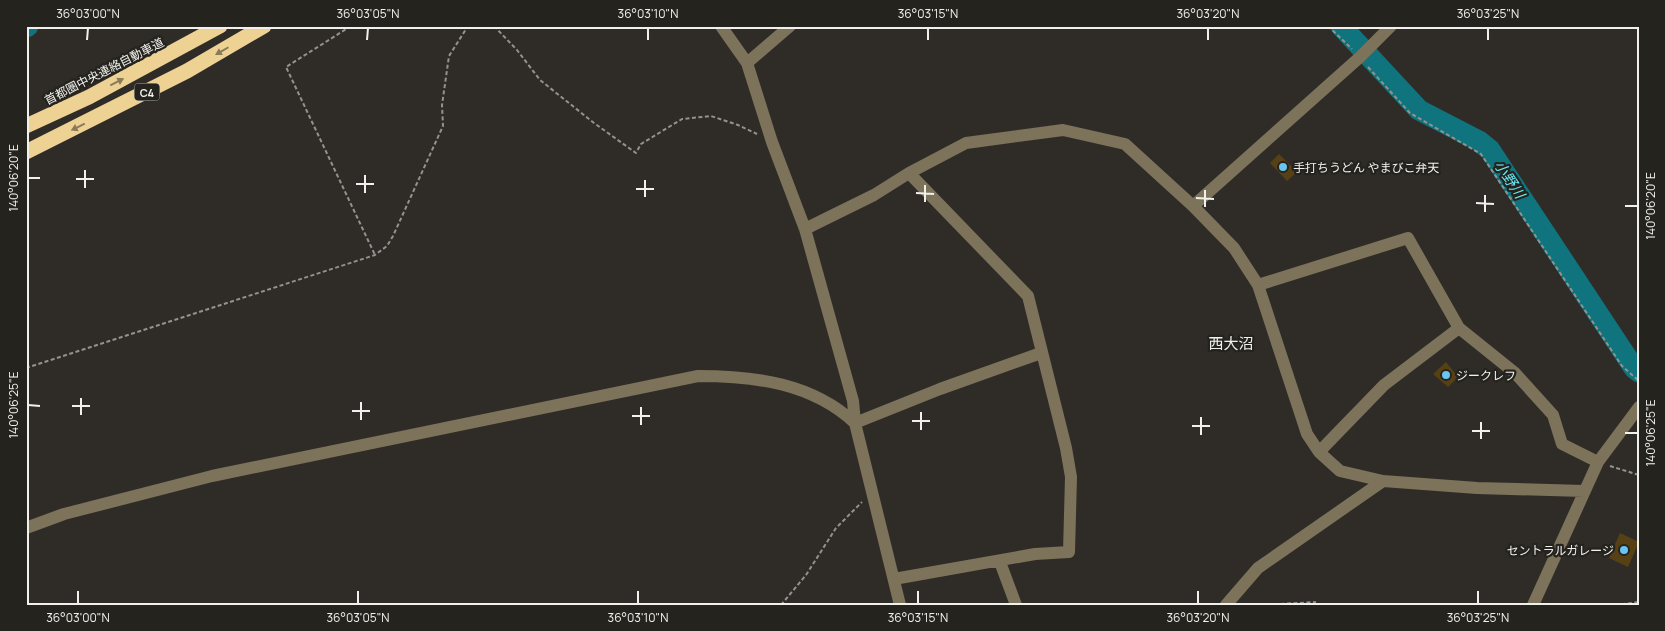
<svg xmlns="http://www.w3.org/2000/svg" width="1665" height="631" font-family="Manrope,'Noto Sans JP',sans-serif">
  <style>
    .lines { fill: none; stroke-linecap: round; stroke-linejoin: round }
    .river { stroke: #0f747d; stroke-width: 21 }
    .building { fill: #574114 }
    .path { stroke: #94928e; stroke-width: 2; stroke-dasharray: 4 2.5; stroke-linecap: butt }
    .minor { stroke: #7d725a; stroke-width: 12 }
    .highway { stroke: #edd294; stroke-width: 15 }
    .oneway { fill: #897a59 }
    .ticks { fill: none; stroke: #f2f0ed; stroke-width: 2 }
    .poi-dot { fill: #69c4f1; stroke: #25231e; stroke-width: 2 }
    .labels { text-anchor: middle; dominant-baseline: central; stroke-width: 4.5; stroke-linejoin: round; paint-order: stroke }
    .shield { fill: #25231e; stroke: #b4b2af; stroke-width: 1 }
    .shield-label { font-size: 11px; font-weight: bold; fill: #f2f0ed }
    .street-label { font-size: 12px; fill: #f2f0ed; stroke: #25231e }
    .poi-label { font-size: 12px; fill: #f2f0ed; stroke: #25231e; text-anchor: start }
    .water-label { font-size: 14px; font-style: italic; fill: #6aeaf8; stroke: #25231e }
    .quarter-label { font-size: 15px; fill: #f2f0ed; stroke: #25231e }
    .neatline { fill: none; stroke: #f2f0ed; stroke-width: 2 }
    .ticks-label { font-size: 12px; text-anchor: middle; fill: #f2f0ed }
  </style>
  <rect width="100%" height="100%" fill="#2f2c28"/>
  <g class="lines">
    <path class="river" d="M1341 26 1419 110 1479 141 1490 150 1634 368 1639 372
      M26 27 28 26"/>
  </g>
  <path class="building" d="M1279 154 1297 172 1287 181 1270 163Z
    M1446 362 1458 377 1448 387 1433 374Z
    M1620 533 1639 542 1628 567 1609 558Z"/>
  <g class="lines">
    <path class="path" d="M351 26 286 67 375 255
      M494 26 517 50 540 80 594 123 636 153 641 144 682 119 711 116 738 125 757 134
      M1328 26 1352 49
      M1368 67 1410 113 1481 154 1622 366 1639 381
      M26 368 375 255 387 246 393 236 443 126 442 105 449 56 468 26
      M1610 466 1639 475
      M781 605 806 575 836 528 862 502
      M1261 605 1316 602
      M1615 605 1639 602"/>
    <path class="minor" d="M721 26 747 63 772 142 805 229 853 401 855 423 900 605
      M747 63 790 26
      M909 173 966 143 1063 130 1125 144 1193 206 1234 248 1258 285 1307 434 1319 452
      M1193 206 1360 57 1391 26
      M805 229 874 195 909 173 1028 296 1066 448 1071 477 1069 552 1035 554 894 579
      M1258 285 1408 238 1459 328 1515 373 1553 415 1562 444 1598 462
      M1459 328 1384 385 1319 452 1340 471 1383 481 1477 488 1584 491
      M855 423 940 389 1041 353
      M26 528 64 514 212 476 698 376C755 376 812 383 855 423
      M1000 562 1016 605
      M1226 605 1258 568 1383 481
      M1533 605 1598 462 1639 407"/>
    <path class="highway" d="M26 126 89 97 220 26
      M26 152 187 71 264 26"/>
  </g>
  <defs><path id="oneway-solid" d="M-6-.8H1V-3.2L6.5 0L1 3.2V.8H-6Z" transform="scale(1.25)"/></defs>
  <g class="oneway">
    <use href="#oneway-solid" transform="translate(222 51) rotate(150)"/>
    <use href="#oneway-solid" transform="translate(117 82) rotate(-27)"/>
    <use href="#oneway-solid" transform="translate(78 127) rotate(154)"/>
  </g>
  <path class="ticks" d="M87 40 88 28M367 40 368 28M648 40V28M928 40V28M1208 40V28M1488 40V28M28 178H40M76 179H94M356 184H374M85 188V170M636 189H654M365 193V175M916 193 934 194M645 197V180M1196 198 1214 199M925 202V185M1476 203 1494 204M1625 206H1638M1205 207V190M1485 212V195M28 405 40 406M72 406H90M352 411H370M81 415V398M632 416H650M361 420V402M912 421H930M641 425V407M1192 426H1210M921 430V412M1472 431H1490M1625 433H1638M1201 435V417M1481 439V422M78 604V591M358 604V591M638 604V591M918 604V591M1198 604V591M1478 604V591"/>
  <g class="poi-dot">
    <circle cx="1283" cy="167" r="5"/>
    <circle cx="1446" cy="375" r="5"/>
    <circle cx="1624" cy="550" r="5"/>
  </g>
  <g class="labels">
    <rect class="shield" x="134.5" y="83.5" width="25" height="17" rx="4"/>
    <g class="shield-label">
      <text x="147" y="92">C4</text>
    </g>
    <g class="street-label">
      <text transform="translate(104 71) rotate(-27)">首都圏中央連絡自動車道</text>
    </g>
    <g class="poi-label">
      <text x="1293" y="167">手打ちうどん やまびこ弁天</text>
      <text x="1456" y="375">ジークレフ</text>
      <text x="1614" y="550" text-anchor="end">セントラルガレージ</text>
    </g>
    <g class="water-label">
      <text transform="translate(1510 179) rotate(56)">小野川</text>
    </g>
    <g class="quarter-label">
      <text x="1231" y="343">西大沼</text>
    </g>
  </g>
  <rect width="1665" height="631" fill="none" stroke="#25231e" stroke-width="55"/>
  <rect x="28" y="28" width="1610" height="576" class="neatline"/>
  <g class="ticks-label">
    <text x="88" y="18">36°03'00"N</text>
    <text x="368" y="18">36°03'05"N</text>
    <text x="648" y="18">36°03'10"N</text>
    <text x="928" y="18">36°03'15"N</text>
    <text x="1208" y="18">36°03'20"N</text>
    <text x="1488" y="18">36°03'25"N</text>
    <text transform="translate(14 178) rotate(-90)" y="4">140°06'20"E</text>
    <text transform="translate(1651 206) rotate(-90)" y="4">140°06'20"E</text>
    <text transform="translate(14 405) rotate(-90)" y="4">140°06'25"E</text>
    <text transform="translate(1651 433) rotate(-90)" y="4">140°06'25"E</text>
    <text x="78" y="622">36°03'00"N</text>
    <text x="358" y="622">36°03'05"N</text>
    <text x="638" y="622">36°03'10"N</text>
    <text x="918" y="622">36°03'15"N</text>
    <text x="1198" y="622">36°03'20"N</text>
    <text x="1478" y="622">36°03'25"N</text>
  </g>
</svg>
